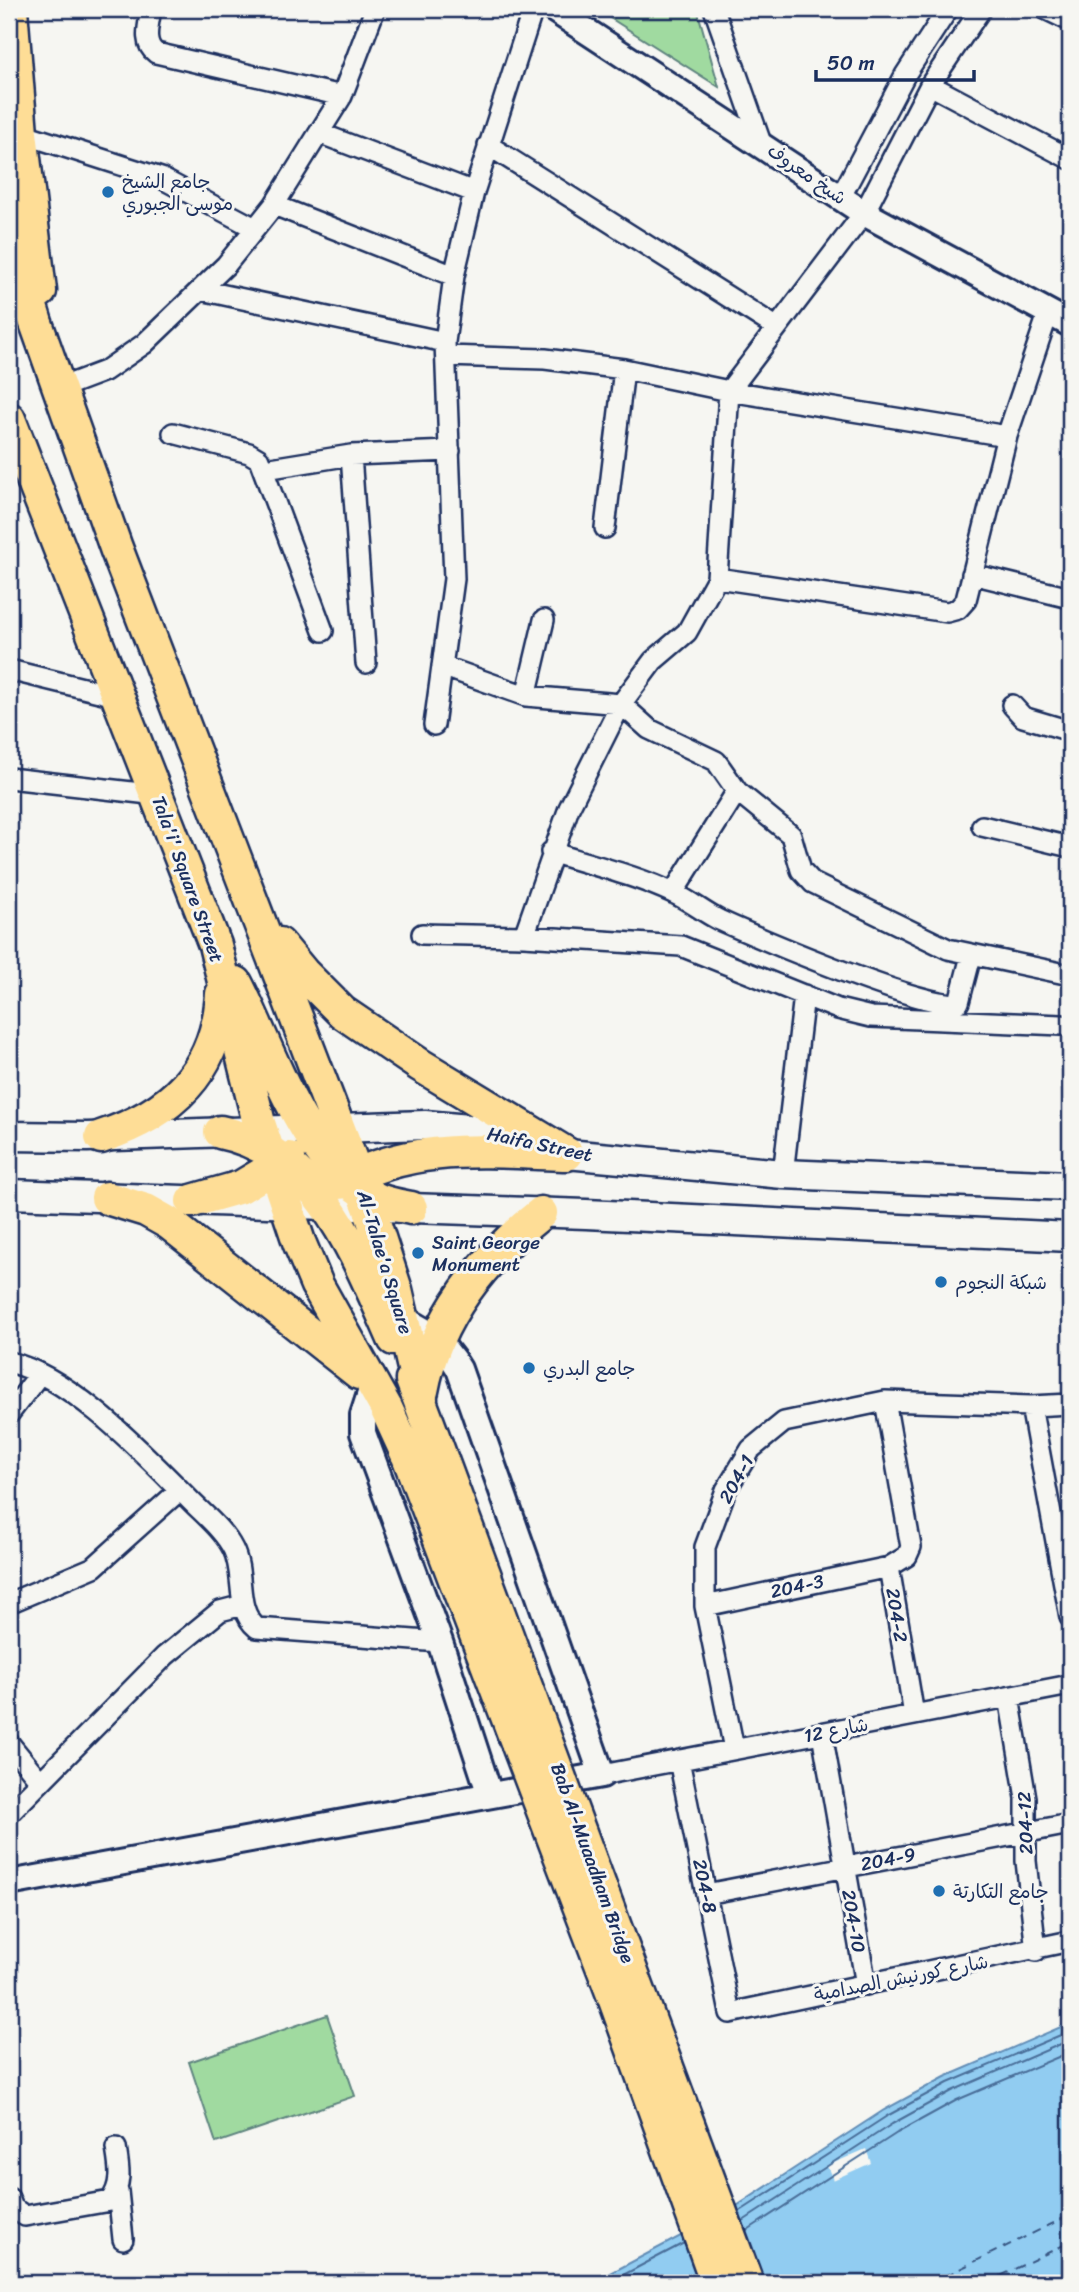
<svg xmlns="http://www.w3.org/2000/svg" width="1079" height="2292" font-family="Sriracha,'Playpen Sans Arabic',sans-serif">
  <style>
    .green { fill: #a0daa0; stroke: #5e847f; stroke-width: 2 }
    .water { fill: #91ccf1; stroke: #628db6; stroke-width: 2 }
    .pier { fill: #f6f6f2 }
    .lines { fill: none; stroke-linecap: round; stroke-linejoin: round }
    .shore { stroke: #4a6e99; stroke-width: 2 }
    .ferry { stroke: #385683; stroke-width: 2; stroke-dasharray: 9 7; stroke-linecap: butt }
    .minor-casing { stroke: #1b2f5e; stroke-width: 24 }
    .tertiary-casing { stroke: #1b2f5e; stroke-width: 30 }
    .secondary-casing { stroke: #1b2f5e; stroke-width: 33 }
    .primary-casing { stroke: #1b2f5e; stroke-width: 37 }
    .minor { stroke: #f6f6f2; stroke-width: 19 }
    .tertiary { stroke: #f6f6f2; stroke-width: 24 }
    .secondary { stroke: #f6f6f2; stroke-width: 28 }
    .primary { stroke: #fedd96; stroke-width: 32 }
    .primary-bridge-casing { stroke: #1b2f5e; stroke-width: 37; stroke-linecap: butt }
    .primary-bridge { stroke: #fedd96; stroke-width: 32 }
    .poi-dot { fill: #1f6fb2; stroke: #f6f6f2; stroke-width: 2.5 }
    .labels { text-anchor: middle; dominant-baseline: central; stroke-width: 6; stroke-linejoin: round; paint-order: stroke }
    .street-label { font-size: 19px; fill: #1b2f5e; stroke: #f6f6f2 }
    .poi-label { font-size: 19px; fill: #1b2f5e; stroke: #f6f6f2; text-anchor: start }
  </style>
  <rect width="100%" height="100%" fill="#f6f6f2"/>
  <filter id="ink" filterUnits="userSpaceOnUse"><feTurbulence type="fractalNoise" baseFrequency=".0143" numOctaves="2"/><feDisplacementMap in="SourceGraphic" scale="14" xChannelSelector="R" yChannelSelector="G"/><feConvolveMatrix kernelMatrix="1 2 1 2 8 2 1 2 1" color-interpolation-filters="sRGB"/></filter>
  <g filter="url(#ink)">
    <path class="green" d="M596 9H697L719 87Z
      M327 2015 355 2096 216 2143 189 2062Z"/>
    <path class="water" d="M1070 2023V2283H592L732 2209 884 2110 945 2077Z"/>
    <path class="pier" d="M866 2149 871 2163 833 2180 827 2166Z"/>
    <g class="lines">
      <path class="shore" d="M739 2212 887 2116 948 2083 1070 2031
        M743 2221 892 2124 952 2091 1070 2040
        M746 2231 897 2133 957 2100 1070 2052
        M608 2283 684 2243"/>
      <path class="ferry" d="M931 2283 1070 2215
        M986 2283 1070 2242
        M1045 2283 1070 2271"/>
      <g class="minor-casing">
        <path id="minor" d="M151 9C149 24 142 43 156 53L342 96
          M714 9 761 143
          M1045 9 1070 21
          M930 85 1070 159
          M21 133 161 178 255 228
          M319 133 474 192
          M488 145 776 327
          M840 198 905 75 948 9
          M274 205 454 276
          M201 290 445 342
          M446 356 545 359 624 369 729 391 1007 436
          M60 388 105 371 144 344 226 265 274 205 342 96 375 9
          M173 433 249 453 259 459 323 631
          M351 455 366 663
          M265 469 351 455 450 451
          M605 528 624 369
          M972 574 1070 598
          M717 578 947 612 958 609 966 600 1007 436 1049 311
          M442 666 526 696 621 704 649 729 716 761 737 791 791 835 801 870 813 883 948 949 1070 975
          M9 670 120 697
          M526 696 544 620
          M1012 705 1023 717 1070 731
          M434 725 454 579 445 342 454 276 474 192 533 9
          M9 778 158 795
          M982 826 1070 847
          M551 852C591 865 635 875 673 893 689 900 703 912 719 920 749 934 939 1015 959 1002L971 956
          M673 893 737 791
          M422 934 524 936 569 808 621 704 653 661 687 632 717 578 729 391 864 213 930 85 981 9
          M524 936 681 946 838 1009 871 1017 1062 1025
          M783 1174 804 995
          M9 1362C72 1377 142 1452 187 1497 202 1513 223 1529 233 1549 246 1575 234 1609 257 1628L440 1642
          M885 1401 911 1547 907 1556 889 1567 914 1715
          M1031 1406 1070 1617
          M9 1414 39 1375
          M9 1603 94 1567 180 1490
          M705 1606 889 1567
          M1009 1697 1026 1798V1861L1036 1951
          M822 1733 866 1985
          M9 1743 39 1780
          M734 1749 705 1606V1547L726 1490 751 1449 784 1422 885 1401 1031 1406 1070 1404
          M679 1760 730 2013 1070 1941
          M602 1775 1070 1685
          M9 1814 165 1656 220 1611 243 1605
          M706 1894 1070 1824
          M118 2191 123 2239
          M9 2198 13 2208 25 2216 110 2201C123 2184 119 2167 116 2148"/>
      </g>
      <g class="tertiary-casing">
        <path id="tertiary" d="M553 9 864 213 1070 324
          M373 1384 363 1415V1433L440 1642 490 1795
          M9 1883 602 1775 459 1369C444 1343 420 1323 391 1315"/>
      </g>
      <g class="secondary-casing">
        <path id="secondary" d="M9 1136 87 1137 425 1125 468 1129 567 1154 783 1174 1070 1186
          M9 1194 586 1214 1070 1237"/>
      </g>
      <g class="primary-casing">
        <path id="primary" d="M11 9 21 133 40 291
          M9 234 36 323 116 548 369 1207 396 1290 421 1399
          M9 419 215 945 259 1123 299 1242 317 1285 386 1408 408 1456
          M279 944 303 973 342 1012 420 1065 567 1154
          M236 983C270 1048 306 1171 379 1200 389 1204 401 1206 411 1208
          M220 1132C319 1152 357 1256 394 1339
          M101 1137C171 1114 217 1072 222 994
          M340 1183C414 1143 482 1151 563 1154
          M107 1198 146 1210 169 1223 359 1373
          M192 1201 241 1187 289 1158
          M412 1380 436 1444
          M422 1391C435 1318 484 1258 541 1213"/>
      </g>
      <use href="#minor" class="minor"/>
      <use href="#tertiary" class="tertiary"/>
      <use href="#secondary" class="secondary"/>
      <use href="#primary" class="primary"/>
      <g class="primary-bridge-casing">
        <path id="primary-bridge" d="M436 1444 747 2283
          M408 1456 615 2000 717 2283"/>
      </g>
      <use href="#primary-bridge" class="primary-bridge"/>
    </g>
  </g>
  <g class="poi-dot">
    <circle cx="108" cy="192" r="7"/>
    <circle cx="418" cy="1253" r="7"/>
    <circle cx="941" cy="1282" r="7"/>
    <circle cx="529" cy="1368" r="7"/>
    <circle cx="939" cy="1891" r="7"/>
  </g>
  <g class="labels">
    <g class="street-label">
      <text transform="translate(807 174) rotate(35)">شیخ معروف</text>
      <text transform="translate(188 879) rotate(70)">Tala'i' Square Street</text>
      <text transform="translate(540 1144) rotate(12)">Haifa Street</text>
      <text transform="translate(385 1262) rotate(73)">Al-Talae'a Square</text>
      <text transform="translate(736 1479) rotate(-61)">204-1</text>
      <text transform="translate(797 1586) rotate(-12)">204-3</text>
      <text transform="translate(897 1615) rotate(81)">204-2</text>
      <text transform="translate(836 1730) rotate(-11)">شارع 12</text>
      <text transform="translate(1025 1823) rotate(-92)">204-12</text>
      <text transform="translate(888 1859) rotate(-11)">204-9</text>
      <text transform="translate(593 1863) rotate(70)">Bab Al-Muaadham Bridge</text>
      <text transform="translate(705 1886) rotate(78)">204-8</text>
      <text transform="translate(854 1921) rotate(80)">204-10</text>
      <text transform="translate(901 1978) rotate(-11)">شارع كورنيش الصدامية</text>
    </g>
    <g class="poi-label">
      <text x="122" y="181">جامع الشيخ<tspan x="122" dy="22">موسى الجبوري</tspan></text>
      <text x="432" y="1242">Saint George<tspan x="432" dy="22">Monument</tspan></text>
      <text x="955" y="1282">شبكة النجوم</text>
      <text x="543" y="1368">جامع البدري</text>
      <text x="953" y="1891">جامع التكارتة</text>
    </g>
  </g>
  <rect width="1079" height="2292" fill="none" stroke="#f6f6f2" stroke-width="35"/>
  <rect x="18" y="18" width="1044" height="2257" fill="none" stroke="#1b2f5e" stroke-width="2.5" filter="url(#ink)"/>
  <path d="M816 70v10h158v-10" fill="none" stroke="#1b2f5e" stroke-width="3.5"/>
  <text x="827" y="70" font-size="21" fill="#1b2f5e" stroke="#f6f6f2" stroke-width="5" paint-order="stroke">50 m</text>
</svg>
